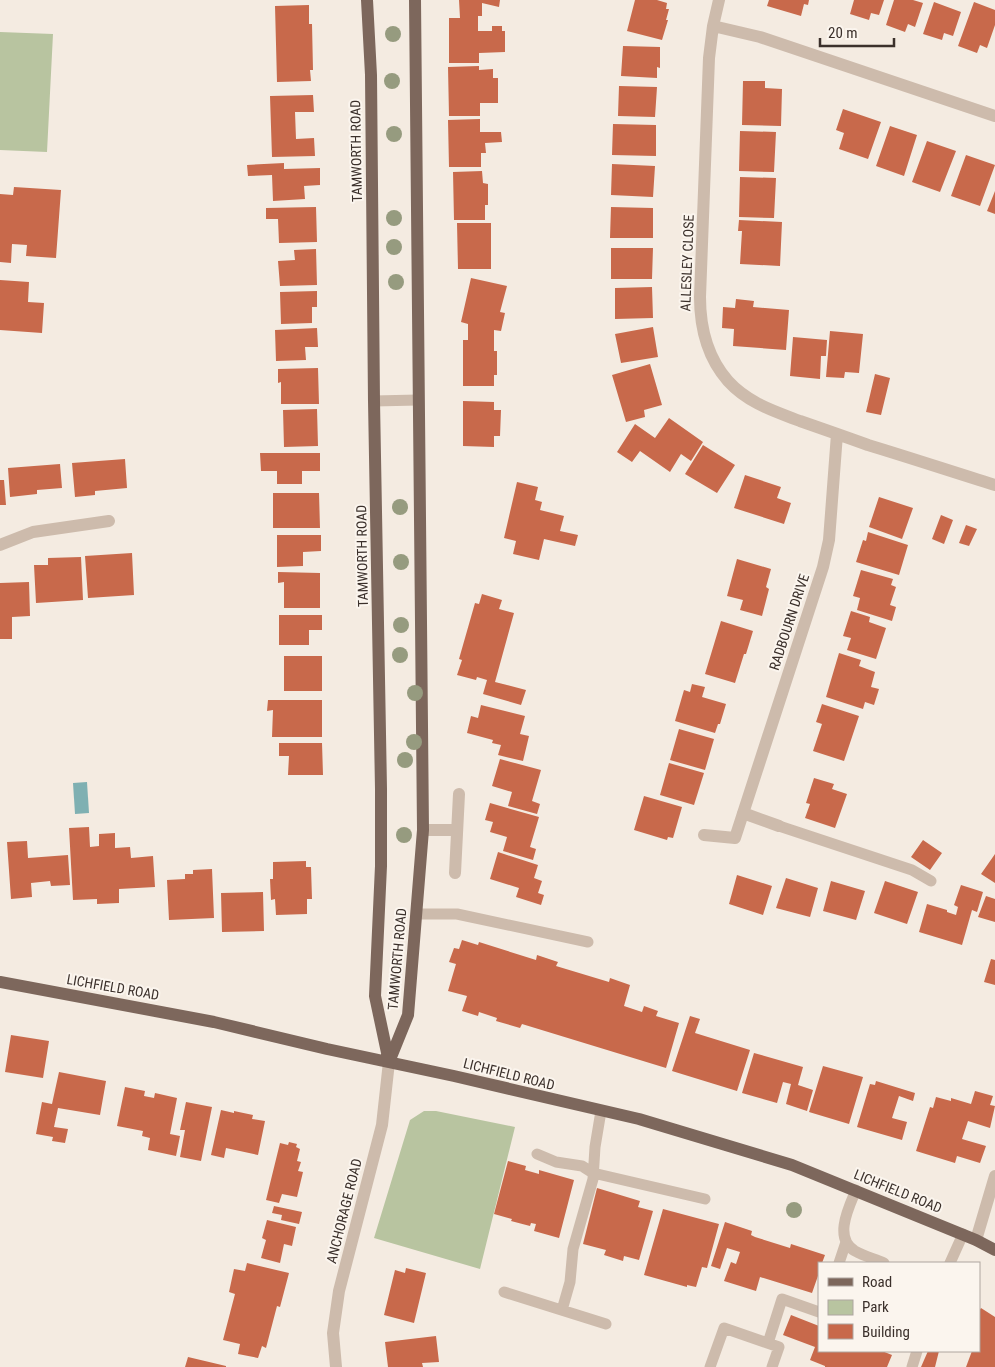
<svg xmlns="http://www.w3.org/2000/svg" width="995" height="1367" font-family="'Roboto Condensed',sans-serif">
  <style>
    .green { fill: #b8c4a0 }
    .water { fill: #7fb0b2 }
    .building { fill: #c8694b }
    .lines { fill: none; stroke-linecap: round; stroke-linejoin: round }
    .service { stroke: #cdbbac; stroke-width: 11 }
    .minor { stroke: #cdbbac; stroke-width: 12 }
    .tertiary { stroke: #cdbbac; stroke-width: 12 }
    .primary { stroke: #7d675c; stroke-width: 12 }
    .tree { fill: #969b7f }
    .labels { text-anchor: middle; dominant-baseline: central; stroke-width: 4; stroke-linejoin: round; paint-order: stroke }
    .street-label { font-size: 14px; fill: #3b302b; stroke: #fbf5ee }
  </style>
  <rect width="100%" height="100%" fill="#f4ebe1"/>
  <path class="green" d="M0 32 53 34 47 152 0 150Z
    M424 1111H436L515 1127 480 1269 374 1238 410 1120Z"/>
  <path class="water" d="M87 782 89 813 75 814 73 783Z"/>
  <path class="building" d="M459 0H500L499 7 482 3V16H478V31H492V26H502V31H505V52L479 53V63H449V18H460Z
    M635 0H657L667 3 666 9H669L666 20H668L662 40 627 31Z
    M769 0H809L808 5 804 4 801 16 767 6Z
    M854 0H884L879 15 871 13 869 20 850 14Z
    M894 0H913L923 3 915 27 908 24 905 32 886 25Z
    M934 2 961 12 953 36 944 33 942 40 923 34Z
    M974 2 995 10V25L987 48 980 45 977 53 958 46Z
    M309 5V24H312L313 70H310L311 81 277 82 275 6Z
    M623 46 660 47V68L657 67V78L621 76Z
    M479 66V70L493 69V78H498V103H480V116H449L448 67Z
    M743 81H765V88L782 89 781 126 742 125Z
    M619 86 657 87 655 117 618 116Z
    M313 95 314 112H295L296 139 314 138 315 156 272 157 270 96Z
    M843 109 881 122 868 159 839 149 844 133 836 130Z
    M480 119V132H501L502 142 485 143 486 153H481V167H449L448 120Z
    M613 124 656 125V156L612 155Z
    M890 126 917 135 904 176 876 166Z
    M740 131 776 132 774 172 739 171Z
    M927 141 956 151 940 192 912 182Z
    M966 155 995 165 980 206 951 196Z
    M284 163V169L320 168V185L304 186 305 199 273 201 272 175 248 176 247 165Z
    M612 164 655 166 653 197 611 195Z
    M482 171 483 183 488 184V205H485V220H454L453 172Z
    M740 177 776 178 774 218 739 217Z
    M14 187 61 190 56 258 26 256 27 245 12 244 11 263 0 262V194L13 195Z
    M995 191V214L987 211Z
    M316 207 317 242 279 243 278 219H266V208Z
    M611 207 653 208V238H610Z
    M739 220 782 222 780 266 740 264 742 231H738Z
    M457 223H491V269H458Z
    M611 248H653L652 279H611Z
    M316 249 317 285 280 286 278 261 295 260 294 250Z
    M471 278 507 286 500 312 505 313 501 331 494 330V351H497V375H494V386H463V340H468V324L461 322Z
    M0 280 29 282 28 302 44 303 42 333 0 330Z
    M652 287 653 318 615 319V288Z
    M317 291V307H312V323L281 324 280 292Z
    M736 299 754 301 753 307 789 310 786 350 733 346 734 329 722 328 723 307 735 308Z
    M653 327 658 357 621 363 615 334Z
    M317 328 318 347H305L306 360 276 361 275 330Z
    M830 331 863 334 859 373 845 372 844 378 826 377Z
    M793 337 827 340 826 356H821L820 379 790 376Z
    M650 364 662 405 644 410 645 417 626 422 612 375Z
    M318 368 319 404H281V382L278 383V369Z
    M875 374 890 378 881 415 866 412Z
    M463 401 494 402V410H501L500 436H494V447L463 446Z
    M317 409 318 446 284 447 283 410Z
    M669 418 703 442 691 461 681 454 670 472 640 451 632 462 617 452 635 424 655 438Z
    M703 445 735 465 717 493 685 474Z
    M260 453H320V471H302V484H277V471H261Z
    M125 459 127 488 95 491V495L75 497 72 463Z
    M60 464 62 488 37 490V494L10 497 8 468Z
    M745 475 781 487 777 498 791 503 784 524 734 508Z
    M0 480H4L6 505H0Z
    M517 482 538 487 535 500 542 502 540 510 564 516 560 531 578 535 575 546 544 539 539 560 513 554 516 541 504 538Z
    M273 493H319L320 528H273Z
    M879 497 913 508 902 539 869 527Z
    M941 515 953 520 944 544 932 539Z
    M966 525 977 529 969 546 959 543Z
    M868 532 908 545 899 575 856 562 863 540 866 541Z
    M277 535H321V551L303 552V566L277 567Z
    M132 553 134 595 88 598 85 556Z
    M81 557 83 600 36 603 34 565H48V558Z
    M737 559 771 569 766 587 769 589 762 616 740 610 743 600 727 596Z
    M861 570 893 579 891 585 896 587 890 605 896 607 892 621 857 610 860 598 853 596Z
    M278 572 320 573V608H284V582L278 583Z
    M29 582 30 616 12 617V639H0V583Z
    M482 594 502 600 499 609 514 613 495 682 526 690 521 705 483 694 487 680 477 677 476 680 457 675 462 660 459 659 475 603 479 604Z
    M851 611 870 617 869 622 886 628 876 659 847 650 851 638 843 636Z
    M279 615H322V630H309V645H279Z
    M721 621 753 631 746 654H744L735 683 705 674Z
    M839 653 861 660 859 666 875 672 871 687 879 689 874 705 865 702 863 709 826 697Z
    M284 656H322V691H284Z
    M692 684 705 687 702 697 726 704 720 724H718L715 733 675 721 684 690 690 692Z
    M268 700H322V737H272L273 710 267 711Z
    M822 704 859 716 844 761 813 751 822 724 816 722Z
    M481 705 525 716 520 734 529 736 523 761 498 755 501 745 492 743 493 740 467 733 471 716 478 718Z
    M679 729 714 739 705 770 670 760Z
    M279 743H322L323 775H288L289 756H279Z
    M500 759 541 770 532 801 540 804 537 814 508 806 512 792 492 786Z
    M669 763 704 773 694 805 660 795Z
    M814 778 834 784 832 789 847 794 835 828 805 818 810 804 806 803Z
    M644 796 682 807 673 838 668 837 667 840 634 830Z
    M490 803 539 817 530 847 536 849 533 860 503 851 507 837 490 832 493 822 485 820Z
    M89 827 90 847 99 846V834L115 833V848L130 847 131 858 153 856 155 887 119 889V903L97 904V899L73 900 69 828Z
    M923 840 942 853 930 870 911 857Z
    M27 841 28 858 68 855 70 885 51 886 50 881 31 883 32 897 11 899 7 842Z
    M498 852 538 865 534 878 542 881 538 893 544 895 541 905 516 897 519 888 490 879Z
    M995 854V883L981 874Z
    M306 861V867H311L312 899H307V914L276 915 275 899 271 900 270 879H273V862Z
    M212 869 214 918 169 920 167 880 185 879V874H193V870Z
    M737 875 772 886 763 915 729 904Z
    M786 878 818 888 810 917 776 908Z
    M831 881 865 891 856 920 823 911Z
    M885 881 918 892 907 924 874 913Z
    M961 885 983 892 977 912 972 910 962 945 919 932 927 904 947 910V912L956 915 958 907 954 905Z
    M263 892 264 931 222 932 221 893Z
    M986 896 995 899V922L978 917Z
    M462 940 478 945 479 942 536 960 537 955 558 962 556 966 609 982 610 978 630 985 624 1006 642 1012 644 1006 658 1011 656 1016 679 1023 666 1068 522 1024 520 1028 496 1021 497 1018 479 1012 478 1016 462 1011 467 996 448 991 456 964 449 962 454 948 459 949Z
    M991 959 995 960V985L984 982Z
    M690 1016 700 1019 695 1033 750 1050 737 1091 672 1071Z
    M11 1035 49 1041 43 1078 5 1072Z
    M754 1053 803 1067 798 1085 813 1090 807 1111 786 1104 791 1084 783 1082 777 1103 742 1093Z
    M823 1066 863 1077 849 1124 809 1112Z
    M59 1072 106 1081 100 1115 58 1108 54 1127 68 1129 65 1143 52 1141 53 1137 36 1134 42 1102 52 1104Z
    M876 1081 915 1093 913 1101 899 1096 892 1118 907 1122 902 1140 857 1127 870 1084 875 1085Z
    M125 1087 145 1091 144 1096 154 1098 155 1093 177 1098 170 1134 180 1136 176 1156 148 1150 150 1138 142 1136 143 1131 117 1126Z
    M975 1091 993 1096 990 1105 995 1106 990 1128 968 1121 962 1139 986 1146 980 1163 957 1156 955 1163 916 1151 930 1107 933 1108 936 1097 951 1101V1098L971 1104Z
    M186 1102 212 1107 201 1161 180 1157 185 1130H180Z
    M221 1110 234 1113V1111L253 1115 252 1119 265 1121 258 1155 226 1148 224 1158 211 1155Z
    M289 1142 297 1144 296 1147 300 1149 297 1161 301 1162 298 1171 303 1172 297 1197 282 1194 279 1203 266 1200 280 1143 288 1145Z
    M508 1161 526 1166 525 1170 539 1174V1170L574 1180 559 1238 534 1231 536 1224 531 1223 530 1226 511 1221 512 1219 494 1214Z
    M597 1188 640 1201 638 1207 653 1211 639 1260 624 1256 623 1261 604 1255 606 1250 583 1244Z
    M274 1206 302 1212 299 1224 281 1220 282 1215 272 1213Z
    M663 1209 719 1224 707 1268 702 1267 696 1287 687 1285V1287L644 1275Z
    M267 1220 296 1227 292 1246 284 1244 280 1263 261 1258 266 1240 262 1238Z
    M725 1222 752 1231 751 1235 755 1237 790 1248 791 1244 825 1255 822 1263H819V1273L812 1293 760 1277 756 1291 724 1281 731 1262 736 1264 740 1252 727 1248 720 1269 711 1266Z
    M247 1263 289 1273 280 1307 277 1306 266 1348 262 1346 258 1358 238 1354 240 1344 223 1340 235 1294 229 1292 234 1269 245 1271Z
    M406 1268 426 1273 414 1323 384 1315 395 1270 405 1273Z
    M981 1308 995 1317V1367H966L972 1351H979V1311Z
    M791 1315 819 1326V1351H882L892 1355 887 1367H825V1366L810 1360 815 1347 783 1335Z
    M436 1336 439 1362 422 1363 423 1367H388L385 1342Z
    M928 1351H939L935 1367H921Z
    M188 1357 226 1366V1367H185Z"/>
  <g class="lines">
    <path class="service" d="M374 401 418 400
      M779 826 912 870 931 881
      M417 914H457L588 942
      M537 1154 556 1162 582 1166 593 1173 705 1199
      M856 1190C849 1207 833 1238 855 1251 864 1256 875 1259 884 1263
      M839 1263 846 1242
      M950 1263 963 1234
      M504 1292 606 1324
      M562 1310 570 1282 573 1249 593 1179 595 1147 601 1111
      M768 1343 782 1299 819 1312
      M710 1367 724 1328 779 1347 772 1367
      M912 1367 917 1351"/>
    <path class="minor" d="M719 0 713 26 709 58 700 297C700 328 707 357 728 381 748 403 774 411 800 421 823 429 846 437 868 445 911 458 953 472 995 485
      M713 26 760 37 995 116
      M0 545 33 532 109 521
      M743 813 779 826
      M423 830H456
      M704 835 735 838 823 567 829 540 837 434
      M455 873 459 794
      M976 1240 995 1176"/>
    <path class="tertiary" d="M336 1367 333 1333 339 1291 382 1125 389 1062"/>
    <path class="primary" d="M367 0 371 75 374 401 381 789V866L375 996 389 1062
      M0 982 214 1022 327 1049 454 1076 639 1119 792 1165 976 1240 995 1250
      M389 1062 408 1015 423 830 415 0"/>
  </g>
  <g class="tree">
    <circle cx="393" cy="34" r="8"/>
    <circle cx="392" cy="81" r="8"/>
    <circle cx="394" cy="134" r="8"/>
    <circle cx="394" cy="218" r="8"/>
    <circle cx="394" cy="247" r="8"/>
    <circle cx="396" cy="282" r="8"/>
    <circle cx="400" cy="507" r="8"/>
    <circle cx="401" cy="562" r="8"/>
    <circle cx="401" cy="625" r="8"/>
    <circle cx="400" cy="655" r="8"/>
    <circle cx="415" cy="693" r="8"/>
    <circle cx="414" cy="742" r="8"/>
    <circle cx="405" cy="760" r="8"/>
    <circle cx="404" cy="835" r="8"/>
    <circle cx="794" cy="1210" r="8"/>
  </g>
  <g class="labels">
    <g class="street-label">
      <text transform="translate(356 151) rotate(-91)">TAMWORTH ROAD</text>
      <text transform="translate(687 263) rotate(-88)">ALLESLEY CLOSE</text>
      <text transform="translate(362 556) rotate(-91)">TAMWORTH ROAD</text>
      <text transform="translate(789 622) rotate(-72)">RADBOURN DRIVE</text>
      <text transform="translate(397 959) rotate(-85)">TAMWORTH ROAD</text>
      <text transform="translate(113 987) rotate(10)">LICHFIELD ROAD</text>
      <text transform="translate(509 1074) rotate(14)">LICHFIELD ROAD</text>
      <text transform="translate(898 1191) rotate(22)">LICHFIELD ROAD</text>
      <text transform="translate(344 1211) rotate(-76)">ANCHORAGE ROAD</text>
    </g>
  </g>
  <rect x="818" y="1262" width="162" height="90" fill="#fbf5ee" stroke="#aea6a0"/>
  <rect x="828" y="1278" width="25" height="8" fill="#7d675c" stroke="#aea6a0"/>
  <text x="862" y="1287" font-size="15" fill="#3b302b">Road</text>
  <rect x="828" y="1300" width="25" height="15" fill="#b8c4a0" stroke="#aea6a0"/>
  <text x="862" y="1312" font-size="15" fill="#3b302b">Park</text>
  <rect x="828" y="1324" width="25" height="15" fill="#c8694b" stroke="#aea6a0"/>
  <text x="862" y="1337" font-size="15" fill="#3b302b">Building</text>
  <path d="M820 38v8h74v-8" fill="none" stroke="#3b302b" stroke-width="2.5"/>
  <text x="828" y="38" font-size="15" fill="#3b302b" stroke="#fbf5ee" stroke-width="4" paint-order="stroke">20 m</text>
</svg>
